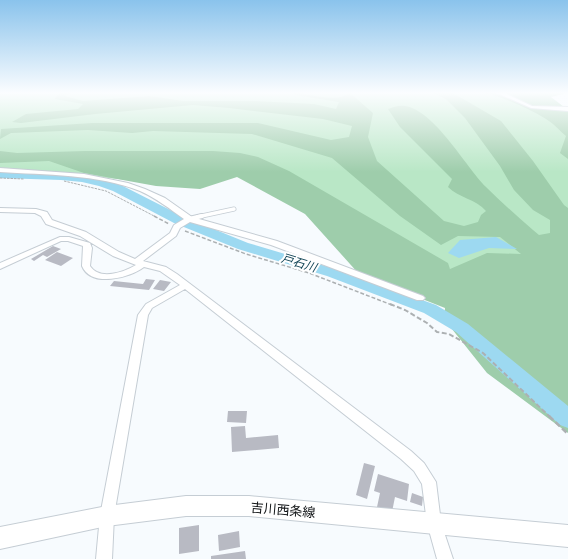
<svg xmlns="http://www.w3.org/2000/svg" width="568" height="559" font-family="Helvetica,'Noto Sans JP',sans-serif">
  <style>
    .green { fill: #b9e7c6 }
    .forest { fill: #9ecdab }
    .water { fill: #9dd9f1 }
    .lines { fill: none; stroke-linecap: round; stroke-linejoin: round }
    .river { fill: #9dd9f1; fill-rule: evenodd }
    .building { fill: #b8bac3 }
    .lane-far1-casing { stroke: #c5cdd4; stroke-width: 5 }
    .lane-casing { stroke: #c5cdd4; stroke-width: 6 }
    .street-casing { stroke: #c5cdd4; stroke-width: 2 }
    .secondary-casing { stroke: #c5cdd4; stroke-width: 2 }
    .path-far3 { stroke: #acb0b2; stroke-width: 1; stroke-dasharray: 2.5 1; stroke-linecap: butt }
    .path-far2 { stroke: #acb0b2; stroke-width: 1.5; stroke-dasharray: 4 2; stroke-linecap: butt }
    .path-far1 { stroke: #acb0b2; stroke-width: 2; stroke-dasharray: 5 2.5; stroke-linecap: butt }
    .path { stroke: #acb0b2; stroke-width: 2.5; stroke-dasharray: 6 3; stroke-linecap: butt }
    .lane-far1 { stroke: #fff; stroke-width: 3.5 }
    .lane { stroke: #fff; stroke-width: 4 }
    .street { fill: #fff; fill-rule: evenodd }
    .secondary { fill: #fff; fill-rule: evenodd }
    .labels { text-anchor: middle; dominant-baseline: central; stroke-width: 4; stroke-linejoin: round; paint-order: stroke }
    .water-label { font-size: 12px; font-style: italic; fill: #124455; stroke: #fff }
    .near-street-label { font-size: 13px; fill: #0f1214; stroke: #fff }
  </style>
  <rect width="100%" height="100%" fill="#f7fbfe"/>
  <path class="green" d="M0 93H546L568 117V268L450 269 244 173 193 186 0 168Z"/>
  <path class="forest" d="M61 93H71L65 96 83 101 150 96 183 101H253L314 104 336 109 339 102 295 95 293 93C307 93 327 100 341 97 345 96 346 94 350 93L373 113 368 137 377 161 444 221 464 226 478 222 481 215 486 211C476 199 459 198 448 187L452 179 400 127 388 109C394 107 399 105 405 106 434 110 466 167 486 187 501 202 517 216 533 230L539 235 550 233V220L533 210 514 190 500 166 465 118 446 99 433 93H453L501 121 533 161 564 205 568 208V433L487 373 444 319 445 308 359 274 305 214 237 177 200 189 156 186 84 173 49 161 0 163V151L17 153 85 151H213L240 153 258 157 289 171 448 263 450 269 487 253 521 254 500 237 458 236 441 245 400 216 332 158 252 134 153 131 132 133 88 130 11 133 0 139 1 129 92 123H258L331 140 349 137 352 126 323 119 229 108 193 105 95 114 21 123 12 122 26 114 78 109 83 104 55 99 57 95Z
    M485 93H567L551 97 568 110V159L560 153 566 136C559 130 553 123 546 119 528 108 506 98 485 93Z"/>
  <path class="water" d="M496 237 517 249 489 248 459 258 448 253 460 240Z"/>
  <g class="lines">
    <path class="river" d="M0 172H61L82 174 107 180 121 185 184 217 248 243 339 270 436 305 468 324 568 406V428L560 425 456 332 424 313 327 276 238 249 174 223 113 191 99 186 82 182 61 180 0 178Z"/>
  </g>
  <path class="building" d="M53 246 61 249 47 257 43 255 34 261 31 259Z
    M57 252 73 258 61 266 45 260Z
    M146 279 155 280 149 290 110 286 114 281 143 284Z
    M160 280 171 282 164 291 153 289Z
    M228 411H247L246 423 227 422Z
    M245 426 246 438 278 435 279 448 232 452 231 427Z
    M364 463 375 466 367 499 356 495Z
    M378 474 409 484 407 501 395 497 392 512 377 507 380 493 374 491Z
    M412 493 423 497 422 506 410 502Z
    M199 525V551L179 554V528Z
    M239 531 240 547 219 551 218 535Z
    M245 551 246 559H211V556Z"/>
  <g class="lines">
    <g class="lane-far1-casing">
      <path id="lane-far1" d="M197 217 234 209"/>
    </g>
    <g class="lane-casing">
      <path id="lane" d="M189 219 202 216"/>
    </g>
    <g class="street-casing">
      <path id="street" d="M497 93H504L532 106 568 107V111L531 108Z
        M0 168 84 174 128 183 145 189 165 198 192 217 277 241 423 296 425 298 423 300H417L271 245 190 222 180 228 176 236 143 261 166 267 177 274 411 451 424 463 436 482 441 523 453 559H437L427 523 422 484 414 471 401 459 185 289 152 308 148 315 114 516 112 559H96L100 516 138 315 146 304 180 285 160 271 144 267C130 278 91 288 82 266L83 246 68 241H61L0 269V263L60 237H69L90 243 92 248 90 266C100 281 124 272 136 265L113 256 80 236 46 224 41 216 35 213 0 212V208L36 209 47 212 52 220 86 232 119 252 135 259 170 233 174 225 184 219C170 209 156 198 140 191 98 174 45 175 0 172Z"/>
    </g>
    <g class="secondary-casing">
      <path id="secondary" d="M186 496H249L568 525V547L249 516H186L107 526 0 549V527L107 506Z"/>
    </g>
    <path class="path-far3" d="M0 178 24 179
      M64 181 106 191 156 217"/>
    <path class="path-far2" d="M154 216 169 224
      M185 231 246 254 309 273 392 305"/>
    <path class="path-far1" d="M390 304 405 310 427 323 437 332 449 334 483 353 550 417"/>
    <path class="path" d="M549 416 568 434"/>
    <use href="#lane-far1" class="lane-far1"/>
    <use href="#lane" class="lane"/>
    <use href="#street" class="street"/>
    <use href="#secondary" class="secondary"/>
  </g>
  <linearGradient id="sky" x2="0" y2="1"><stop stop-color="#8ac3ec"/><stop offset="0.54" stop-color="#fbfdff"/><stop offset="1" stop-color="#fbfdff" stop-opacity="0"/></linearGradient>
  <rect width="568" height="172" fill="url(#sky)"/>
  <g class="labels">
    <g class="water-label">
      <text transform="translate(299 263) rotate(17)">戸石川</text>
    </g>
    <g class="near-street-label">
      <text transform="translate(283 510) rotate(5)">吉川西条線</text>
    </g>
  </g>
</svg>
